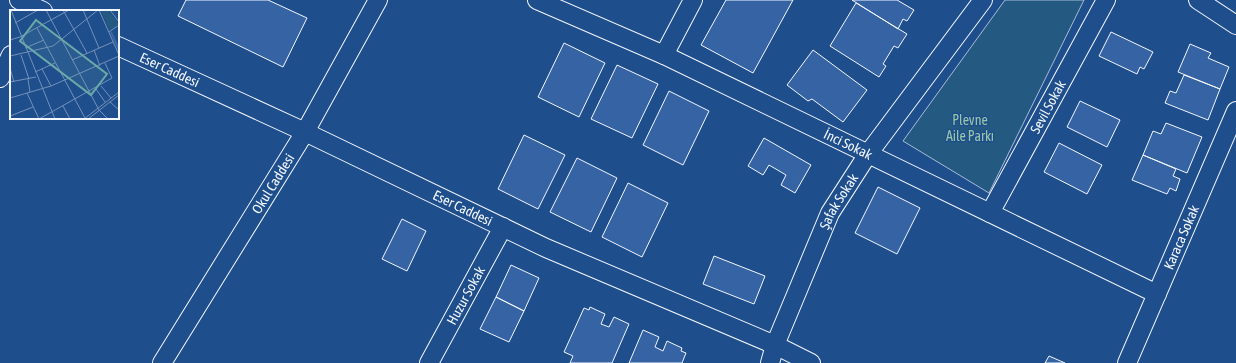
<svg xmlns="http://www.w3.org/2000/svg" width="1236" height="363" font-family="'Asap Condensed',sans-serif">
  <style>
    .green { fill: #245a82; stroke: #a8bbd7 }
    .building { fill: #3563a3; stroke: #f2f6ff }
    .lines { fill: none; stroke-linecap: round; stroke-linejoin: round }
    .minor-casing { stroke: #f2f6ff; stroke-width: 20 }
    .minor { stroke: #1f4e8c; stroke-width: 18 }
    .labels { text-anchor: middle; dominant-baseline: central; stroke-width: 3; stroke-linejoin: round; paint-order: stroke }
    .street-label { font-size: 14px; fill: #f2f6ff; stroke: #1f4e8c }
    .park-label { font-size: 14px; fill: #97c8a6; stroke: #1f4e8c }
    .inset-river { fill: none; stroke: #3b69a3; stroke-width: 2 }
    .inset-road { fill: none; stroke: #7391ba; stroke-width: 1 }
    .view { fill: #6aa9a8; fill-opacity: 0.15; stroke: #6aa9a8; stroke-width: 2 }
    .inset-edge { fill: none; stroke: #f2f6ff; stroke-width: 2 }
  </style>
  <rect width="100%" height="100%" fill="#1f4e8c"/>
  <path class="green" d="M1005 0H1084L989 193 903 141Z"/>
  <path class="building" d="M186 0H268L307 18 283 67 178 16Z
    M726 0H793L753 73 701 45Z
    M852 0H897L914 10 907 21 903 19 898 29Z
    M856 3 907 34 898 48 894 46 883 64 886 66 879 77 830 46Z
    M1111 32 1153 52 1144 69 1140 67 1137 74 1099 56Z
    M564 43 605 63 579 117 538 97Z
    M1190 44 1211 53 1208 58 1229 67 1220 89 1178 72Z
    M813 50 867 90 843 122 812 99 808 101 787 85Z
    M617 65 658 84 632 138 591 119Z
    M1184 75 1220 89 1208 120 1165 103 1170 91 1176 93Z
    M669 91 709 111 683 165 643 145Z
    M1080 101 1120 120 1107 147 1067 127Z
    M1166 123 1202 137 1187 173 1143 155 1153 131 1161 134Z
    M524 135 565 155 538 209 498 189Z
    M764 138 811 165 795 193 781 185 786 175 769 165 763 175 748 166Z
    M1059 143 1102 165 1087 194 1044 172Z
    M1143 155 1176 169 1173 176 1180 179 1176 191 1170 188 1167 194 1132 180Z
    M577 158 617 178 591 232 550 212Z
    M628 183 668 203 642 257 602 237Z
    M878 187 920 208 897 254 855 233Z
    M402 219 426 231 407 271 382 259Z
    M714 256 765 276 754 304 703 284Z
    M511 265 539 278 524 311 496 297Z
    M496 297 524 311 509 342 480 329Z
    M590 307 605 314 601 324 609 327 614 317 629 324 612 363H570L573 356 564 352 584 308 589 310Z
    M643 330 659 337 655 347 663 351 667 341 682 348 681 351 686 353 682 363H629Z
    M1049 356 1065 363H1045Z"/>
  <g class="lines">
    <g class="minor-casing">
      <g id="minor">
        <path d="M19 0 43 11"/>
        <path id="s1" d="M537 0 664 55 1157 294"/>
        <path d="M1198 0 1236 25"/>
        <path id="s2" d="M118 46 305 132 546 248 775 345 811 363"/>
        <path d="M664 55 693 0"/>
        <path d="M0 78 11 55"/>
        <path id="s3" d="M990 213 1106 0"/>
        <path id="s4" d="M162 363 305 132 378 0"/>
        <path id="s5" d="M429 363 503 227"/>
        <path id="s6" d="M770 363 775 345 830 213 868 154 983 0"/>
        <path id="s7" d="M1127 363 1236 111"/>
      </g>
    </g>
    <use href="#minor" class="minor"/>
  </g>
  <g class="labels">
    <g class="street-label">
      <text stroke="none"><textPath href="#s2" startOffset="57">Eser Caddesi</textPath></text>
      <text stroke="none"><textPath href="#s3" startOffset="121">Sevil Sokak</textPath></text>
      <text stroke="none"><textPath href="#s1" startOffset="343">İnci Sokak</textPath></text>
      <text stroke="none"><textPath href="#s4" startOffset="211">Okul Caddesi</textPath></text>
      <text stroke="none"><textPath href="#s6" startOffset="176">Şafak Sokak</textPath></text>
      <text stroke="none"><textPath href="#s2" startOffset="381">Eser Caddesi</textPath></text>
      <text stroke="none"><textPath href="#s7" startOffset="137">Karaca Sokak</textPath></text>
      <text stroke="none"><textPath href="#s5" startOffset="77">Huzur Sokak</textPath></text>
    </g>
    <g class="park-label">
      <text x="970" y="120">Plevne<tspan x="970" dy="16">Aile Parkı</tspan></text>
    </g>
  </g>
  <g transform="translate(10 10)">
    <rect width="109" height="109" fill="#1f4e8c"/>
    <path d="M91 0H98L109 14 100 21Z" fill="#245a82"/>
    <path class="inset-river" d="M101 22 109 40"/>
    <path class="inset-road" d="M1 0 45 109M36 0 89 100 98 109M53 0 77 43M73 0 89 38M89 0 109 45M100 0 109 12M5 13 28 0M27 18 75 108M99 22 109 15M0 30 10 27 59 0M15 38 34 30M84 40 90 56M11 45 19 69M0 46 43 36 88 0M62 50 103 32M0 58 4 72M32 59 41 76M25 62 45 53M18 69 20 82M0 72 26 67M91 76 101 88M86 79 95 92M17 83 29 109M0 88 41 76 109 46M100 92 109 100M53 96 60 109M0 106 23 97M29 109 102 68 95 53M74 109 109 82M78 109 109 85"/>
    <path class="view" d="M26 10 97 64 81 85 10 31Z"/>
    <rect width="109" height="109" class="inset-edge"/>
  </g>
</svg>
